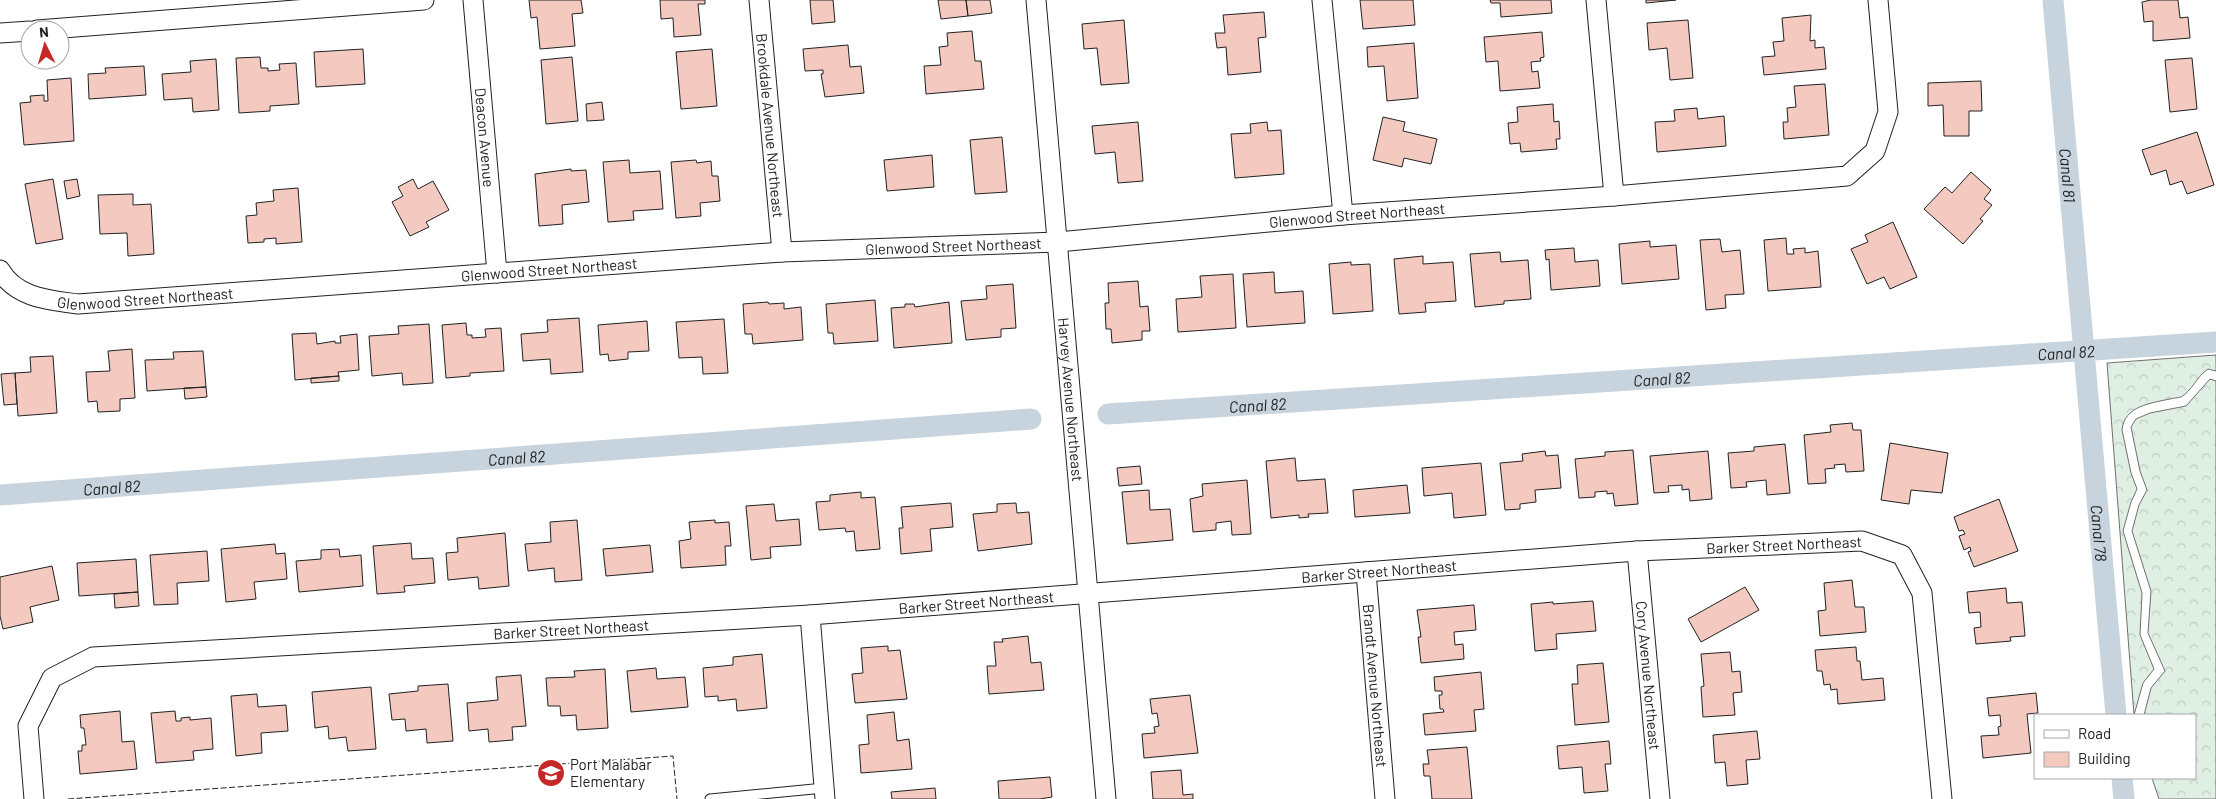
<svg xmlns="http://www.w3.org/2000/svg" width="2216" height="799" font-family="Barlow,sans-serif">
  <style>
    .forest { fill: url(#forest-crowns); stroke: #6f6f6f }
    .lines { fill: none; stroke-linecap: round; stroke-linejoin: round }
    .canal { stroke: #c7d3dd; stroke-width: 21 }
    .building { fill: #f3c9c0; stroke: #222 }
    .service-casing { stroke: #222; stroke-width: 11 }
    .minor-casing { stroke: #222; stroke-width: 21 }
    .service { stroke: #fff; stroke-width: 9 }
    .minor { stroke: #fff; stroke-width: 19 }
    .fence { stroke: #222; stroke-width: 1; stroke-dasharray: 6 2.5; stroke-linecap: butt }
    .labels { text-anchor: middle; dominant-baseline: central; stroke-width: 4; stroke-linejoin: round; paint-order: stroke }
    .street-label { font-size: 15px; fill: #222; stroke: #fff }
    .poi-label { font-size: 15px; fill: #222; stroke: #fff; text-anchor: start }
    .water-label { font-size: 16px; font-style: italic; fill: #222; stroke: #fff }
  </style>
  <defs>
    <pattern id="forest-crowns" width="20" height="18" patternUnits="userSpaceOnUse" patternTransform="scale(1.25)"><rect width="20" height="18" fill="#e0efe3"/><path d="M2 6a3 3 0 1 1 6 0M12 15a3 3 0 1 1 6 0" fill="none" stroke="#c0cdc2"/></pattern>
  </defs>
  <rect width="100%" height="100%" fill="#fff"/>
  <path class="forest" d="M2216 355V371L2208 369C2197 376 2192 391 2181 397 2178 398 2173 398 2170 399 2151 403 2124 406 2122 430L2131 473 2137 489 2131 502 2123 531 2142 593 2140 635 2154 669 2143 683 2134 715 2107 363Z
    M2210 379 2216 381V799H2159L2152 778H2195V715H2144L2151 688 2165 671 2148 633 2151 591 2132 531 2139 505 2147 490 2140 471 2131 427 2136 419 2150 413 2186 406Z"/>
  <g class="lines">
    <g class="canal">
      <path id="s1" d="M2053 0 2116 715"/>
      <path id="s2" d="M1108 414 2216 342"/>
      <path id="s3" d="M0 495 1031 419"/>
      <path d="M2122 778 2124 799"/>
    </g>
  </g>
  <path class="building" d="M529 0H581L583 13 572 14 575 46 540 49 537 17 531 18Z
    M660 0H705V4H698L701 35 674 37 673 18 661 19Z
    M810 0H833L835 22 812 24Z
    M938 0H966L968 16 941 19Z
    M966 0H990L992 13 968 16Z
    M1360 0H1413L1415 25 1363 29Z
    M1490 0H1551L1552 13 1501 17 1500 3H1491Z
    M1646 0H1676L1646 3Z
    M2151 0H2178L2180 18 2188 17 2190 38 2153 41V21L2144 22 2142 2Z
    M1264 12 1266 37 1258 38 1261 72 1228 75 1226 47 1217 48 1215 33H1225L1223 15Z
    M1811 15 1810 41 1815 40V48L1824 47 1826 69 1764 75 1762 57 1775 56 1773 42 1784 41 1782 18Z
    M1124 20 1129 83 1101 85 1097 48 1084 49 1082 24Z
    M1688 20 1693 78 1670 80 1667 48 1649 50 1647 23Z
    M972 31 975 61H981L984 89 926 94 924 66 941 65 939 47 948 46 947 33Z
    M1542 32 1544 57 1540 58 1541 61 1531 62 1532 72 1538 71 1540 88 1500 91 1498 61 1486 62 1484 37Z
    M1414 43 1418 98 1387 101 1384 66 1368 67 1367 47Z
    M848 45 850 67 861 66 864 93 825 97 821 74H823V70L805 71 803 49Z
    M363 49 365 84 316 87 314 52Z
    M712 49 717 106 681 109 676 52Z
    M260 57 261 68H268V71L280 70 279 64 296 63 299 104 270 106V111L239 113 236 58Z
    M572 57 578 121 546 124 541 60Z
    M2192 58 2197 109 2170 112 2165 60Z
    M216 59 219 110 193 112 192 98 164 100 162 74 191 72 190 61Z
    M144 66 146 95 89 99 88 74 106 73 105 68Z
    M71 78 74 141 24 145 20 103 31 102 30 96 44 95V101H48L47 80Z
    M1981 81 1982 111H1969V136H1944L1943 105 1928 106V83Z
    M1825 84 1829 135 1784 139 1783 122H1788L1787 108 1796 107 1794 86Z
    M602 102 604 120 587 121 586 104Z
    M1553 104 1554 122 1559 121 1560 139H1556L1557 149 1521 152 1520 143 1510 144 1508 123 1518 122 1517 107Z
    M1697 108 1698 119 1724 116 1726 146 1657 152 1655 122 1675 121 1674 110Z
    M1383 117 1405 122 1403 131 1437 139 1431 164 1404 158 1402 167 1373 160Z
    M1138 122 1143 181 1118 183 1115 152 1095 154 1092 126Z
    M1267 122 1268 131 1281 130 1284 174 1235 178 1231 134 1251 133 1250 124Z
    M2197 132 2214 185 2187 194 2182 181 2170 185 2166 170 2151 175 2142 150Z
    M1002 137 1007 192 975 194 970 140Z
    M932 155 934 187 887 191 884 160Z
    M629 160 630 173 660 171 663 209 633 211 634 220 608 222 603 162Z
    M696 160 697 163 711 161 712 176H718L720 201 700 203 701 216 676 218 671 162Z
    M571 169V171L586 170 589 202 562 205 563 224 539 226 535 174Z
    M1971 172 1991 190 1984 199 1992 205 1980 219 1983 221 1963 244 1924 209 1945 187 1952 193Z
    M53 179 63 239 36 244 25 184Z
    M77 179 80 196 67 199 64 181Z
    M413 179 418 189 433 181 449 210 426 222 429 227 410 236 392 202 403 196 398 187Z
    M298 188 302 242 276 244V238L264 239V242L248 243 246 216 257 215 256 203 274 201 273 190Z
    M133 194V205L151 204 154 254 128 256 127 233 100 234 98 195Z
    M1893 222 1917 277 1890 289 1884 277 1867 284 1851 249 1868 242 1865 235Z
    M1786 238 1787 254H1794L1793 249 1805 248V253L1818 251 1821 287 1768 291 1764 240Z
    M1720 239 1722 252 1740 250 1744 294 1725 295 1726 308 1706 310 1700 240Z
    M1650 241V247L1676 245 1679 279 1622 284 1619 244Z
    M1574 248 1575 262 1598 260 1600 286 1551 290 1549 259 1546 260 1545 250Z
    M1500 252 1501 262 1528 260 1531 299 1504 301V304L1475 307 1470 254Z
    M1423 256V264L1453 262 1456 301 1425 303 1426 312 1399 314 1394 259Z
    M1351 262V265L1370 264 1373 311 1333 314 1329 264Z
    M1274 272 1275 293 1303 291 1305 323 1247 327 1243 274Z
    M1233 274 1236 328 1178 332 1176 299 1202 297 1200 276Z
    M1138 281 1140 307 1148 306 1150 331H1142V340L1112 343 1111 329H1106L1105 303H1109L1108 283Z
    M1013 284 1016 328 1001 329V337L966 340 961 301 987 299 986 286Z
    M875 300 878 341 834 344 833 333H828L826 304Z
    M768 302 769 304 784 303V309L801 307 803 340 753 344 752 334H745L743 304Z
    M949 302 952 343 894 348 891 308 905 307V304H914L915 307Z
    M579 318 583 372 551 374 550 359 523 361 521 334 548 332 547 320Z
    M724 319 728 373 703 374 702 357 679 358 676 322Z
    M647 321 649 351 628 352V359L609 361 608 354 600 355 598 325Z
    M466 323 467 335H472V338L486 337 485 329 501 328 504 371 470 373V376L446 378 442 325Z
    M429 324 433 383 403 385 402 373 372 376 369 336 399 334 398 326Z
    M316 333 317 344 335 341V343H341L340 336 357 334 359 370 338 372 339 376 295 380 292 334Z
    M132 349 135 398 120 399V411L98 412 97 401 88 402 86 372 110 371 108 351Z
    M203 351 206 387 147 391 145 360 174 359 173 352Z
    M53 356 57 413 18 416 15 373 31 372 30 357Z
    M15 373 17 404 4 405 1 374Z
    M339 376V381L311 383V378Z
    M206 387 207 397 185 399 184 388Z
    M1852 423 1853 430H1861L1864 471 1846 472 1845 464 1834 465 1835 468 1825 469 1826 483 1808 484 1804 435 1831 432 1830 425Z
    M1890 443 1948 453 1942 493 1911 490 1909 504 1881 500Z
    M1785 444 1790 493 1767 495 1766 480 1746 482 1747 487 1731 488 1728 453 1754 451V447Z
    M1633 450 1638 504 1615 506 1613 493 1607 494V491L1595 492V497L1579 498 1575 459 1605 456V452Z
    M1545 451 1546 456 1558 455 1561 488 1535 490 1536 502 1520 504V509L1505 510 1500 463 1523 461 1522 454Z
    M1708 451 1712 499 1690 501 1689 489 1682 490V485L1668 486 1669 492 1654 493 1650 456Z
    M1295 458 1297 481 1325 479 1328 513 1308 514 1309 517 1299 518V515L1271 518 1266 461Z
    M1481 463 1486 515 1454 518 1452 493 1424 496 1422 468Z
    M1140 466 1142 484 1119 486 1117 468Z
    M1247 480 1251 534 1232 535 1231 521 1216 523V530L1193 532 1190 499 1203 496 1202 484Z
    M1407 485 1410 513 1355 517 1353 490Z
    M1149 490 1150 510 1170 509 1173 540 1127 544 1122 492Z
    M861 492V498L875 497 880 549 856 551 854 531 846 532 845 528 819 530 816 502 830 501V495Z
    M1999 499 2018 551 1974 567 1968 552 1971 551 1970 547 1964 550 1959 536 1965 534 1963 530 1959 531 1954 517Z
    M951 503 953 527 930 529 932 551 901 554 899 528H903L901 507Z
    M1016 503 1017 513 1029 512 1032 544 978 551 973 514 997 512V504Z
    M774 504 776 521 799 519 801 545 770 547 771 558 751 560 746 506Z
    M577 520 582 580 555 582 554 568 528 571 525 544 551 542 550 522Z
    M715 520V523L729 522 731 546H725L726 565 681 568 679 541 691 539 689 522Z
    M505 533 509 586 479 589 478 577 448 580 446 553 458 552 457 538Z
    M411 543 412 559 433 558 435 583 404 586 405 592 377 594 373 546Z
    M275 544 276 554 285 553 287 579 254 582 256 599 226 602 221 549Z
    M650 545 653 572 606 576 603 549Z
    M339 549 340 557 361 555 363 586 299 592 296 561 321 559V550Z
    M207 551 209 581 177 583 178 604 154 605 150 555Z
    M136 559 138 592 79 596 77 563Z
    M52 566 59 600 30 607 33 622 3 629 0 616V577Z
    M1852 580 1855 607H1864L1866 632 1820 636 1818 611 1826 610 1824 583Z
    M1745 587 1759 610 1701 642 1688 619Z
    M2006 588 2007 603 2022 602 2025 636 2010 637 2011 641 1976 644 1974 628 1981 627 1980 612 1969 613 1967 592Z
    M138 592 139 606 115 608 114 594Z
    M1593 601 1596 631 1556 634 1557 649 1535 651 1531 604 1553 602V604Z
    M1474 605 1476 630 1454 632 1455 645 1463 644 1464 659 1421 663 1418 637H1421L1417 610Z
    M1028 636 1031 663 1041 662 1044 690 989 694 987 666H996L994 642H1003L1002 639Z
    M888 646V651L900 650 907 699 855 703 852 674 863 673 861 648Z
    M1856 647 1857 661H1860L1862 680 1883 678 1885 700 1838 704 1837 689 1831 690 1830 684 1824 685 1822 671H1817L1815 650Z
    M1730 652 1732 672 1740 671 1742 692 1733 693 1735 715 1703 717 1701 687 1704 686 1701 654Z
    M762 654 767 708 737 711 736 699 718 701V696L705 697 703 668 733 665V657Z
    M1603 663 1609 722 1575 725 1572 684H1578L1577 665Z
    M656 668 657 679 685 677 688 707 631 712 627 671Z
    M605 669 608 728 577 730 576 715 561 716 560 706H548L546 678 575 677 574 671Z
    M1481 672 1484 709 1474 710 1476 731 1425 735 1423 714 1444 712 1443 709H1440L1439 695H1442V691H1435L1434 677Z
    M521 675 526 726 512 727 513 740 489 742 488 729 469 731 467 703 498 700 496 677Z
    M448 684 453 741 427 743 426 729 406 731 405 719 392 720 389 694 418 691V686Z
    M371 687 376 749 348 751 346 737 329 739 328 726 315 728 312 692Z
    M2036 693 2038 713 2027 714 2031 753 1983 758 1981 736 1999 735 1998 727 2001 726 2000 715 1989 716 1987 698Z
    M257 694 258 707 286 705 288 731 261 733 262 753 236 756 231 696Z
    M1190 695 1198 753 1144 758 1142 734 1155 733 1154 727 1159 726 1157 713 1152 714 1150 699Z
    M120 711 122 742 134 741 137 769 80 774 78 751H82V745H86L84 728H81L80 715Z
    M175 711 176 721H181V718L190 717V720L211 718 213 749 193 751 194 760 156 763 151 713Z
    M894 712 897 741 909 739 912 769 861 773 859 745 869 744 867 715Z
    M1757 731 1760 759 1746 760 1748 784 1727 786 1725 762 1715 763 1713 735Z
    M1609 741 1611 764H1605L1608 791 1584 793 1582 767 1559 769 1557 746Z
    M1467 747 1472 799H1432L1430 776H1424L1423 764H1429L1427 750Z
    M1181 770 1183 795 1193 794V799H1153L1151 772Z
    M1050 777 1052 797 1040 799H999L998 781Z
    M935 788 936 799H892L891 792Z"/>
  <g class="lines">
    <g class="service-casing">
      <path id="service" d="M710 799 824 788"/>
    </g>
    <g class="minor-casing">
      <g id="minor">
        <path id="s4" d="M473 0 497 273"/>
        <path id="s5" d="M759 0 782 252"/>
        <path id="s6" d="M1036 0 1106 799"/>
        <path d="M1322 0 1343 215"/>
        <path d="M1596 0 1614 196"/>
        <path d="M37 30 424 0"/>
        <path d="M0 33 30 31"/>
        <path id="s7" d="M0 270C16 298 49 300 78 304L782 252 1058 242 1343 215 1614 196 1847 176 1875 151 1888 112 1878 0"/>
        <path id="s8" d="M1637 551 1660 799"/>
        <path id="s9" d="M1366 572 1385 799"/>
        <path d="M810 615 825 799"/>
        <path id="s10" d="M34 799 28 726 52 678 93 657 810 615 1637 551 1862 541 1902 555 1922 593 1942 799"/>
      </g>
    </g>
    <use href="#service" class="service"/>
    <use href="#minor" class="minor"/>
    <path class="fence" d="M68 799 673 756 677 799"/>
  </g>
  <defs>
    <g id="school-disc" transform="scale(1.4375)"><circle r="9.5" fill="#c62828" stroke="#fff"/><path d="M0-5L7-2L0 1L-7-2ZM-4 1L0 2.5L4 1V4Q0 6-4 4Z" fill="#fff"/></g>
  </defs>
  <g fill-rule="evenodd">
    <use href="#school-disc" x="551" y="773"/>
  </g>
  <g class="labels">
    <g class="street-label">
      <text stroke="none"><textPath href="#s5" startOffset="126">Brookdale Avenue Northeast</textPath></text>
      <text stroke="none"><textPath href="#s4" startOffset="138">Deacon Avenue</textPath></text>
      <text stroke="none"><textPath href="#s7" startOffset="1371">Glenwood Street Northeast</textPath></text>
      <text stroke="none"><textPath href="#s7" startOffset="966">Glenwood Street Northeast</textPath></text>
      <text stroke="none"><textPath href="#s7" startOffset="561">Glenwood Street Northeast</textPath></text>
      <text stroke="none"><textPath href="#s7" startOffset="156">Glenwood Street Northeast</textPath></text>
      <text stroke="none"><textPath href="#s6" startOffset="401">Harvey Avenue Northeast</textPath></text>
      <text stroke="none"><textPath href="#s10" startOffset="1868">Barker Street Northeast</textPath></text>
      <text stroke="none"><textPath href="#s10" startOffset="1462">Barker Street Northeast</textPath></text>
      <text stroke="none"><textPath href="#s10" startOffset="1058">Barker Street Northeast</textPath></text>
      <text stroke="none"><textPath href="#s10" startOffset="652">Barker Street Northeast</textPath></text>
      <text stroke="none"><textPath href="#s8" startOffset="125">Cory Avenue Northeast</textPath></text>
      <text stroke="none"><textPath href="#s9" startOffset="114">Brandt Avenue Northeast</textPath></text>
    </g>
    <g class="poi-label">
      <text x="570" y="764">Port Malabar<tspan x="570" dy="17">Elementary</tspan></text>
    </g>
    <g class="water-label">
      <text stroke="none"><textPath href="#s1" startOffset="176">Canal 81</textPath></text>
      <text stroke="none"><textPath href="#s2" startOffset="960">Canal 82</textPath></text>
      <text stroke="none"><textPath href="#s2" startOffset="555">Canal 82</textPath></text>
      <text stroke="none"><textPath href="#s2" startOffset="150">Canal 82</textPath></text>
      <text stroke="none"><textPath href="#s3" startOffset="518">Canal 82</textPath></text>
      <text stroke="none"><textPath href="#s3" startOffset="112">Canal 82</textPath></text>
      <text stroke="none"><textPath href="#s1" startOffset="535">Canal 78</textPath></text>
    </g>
  </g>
  <rect x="2034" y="714" width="162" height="65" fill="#ffffff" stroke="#a7a7a7"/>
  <rect x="2044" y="730" width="25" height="8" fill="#ffffff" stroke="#a7a7a7"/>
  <text x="2078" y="739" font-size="15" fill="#222222">Road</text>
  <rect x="2044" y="752" width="25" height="15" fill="#f3c9c0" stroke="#a7a7a7"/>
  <text x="2078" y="764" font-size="15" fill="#222222">Building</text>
  <g transform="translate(45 45) rotate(355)"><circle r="24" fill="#ffffff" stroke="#a7a7a7"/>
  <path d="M0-4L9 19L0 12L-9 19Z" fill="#c62828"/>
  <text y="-8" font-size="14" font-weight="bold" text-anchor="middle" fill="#222222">N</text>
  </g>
</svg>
